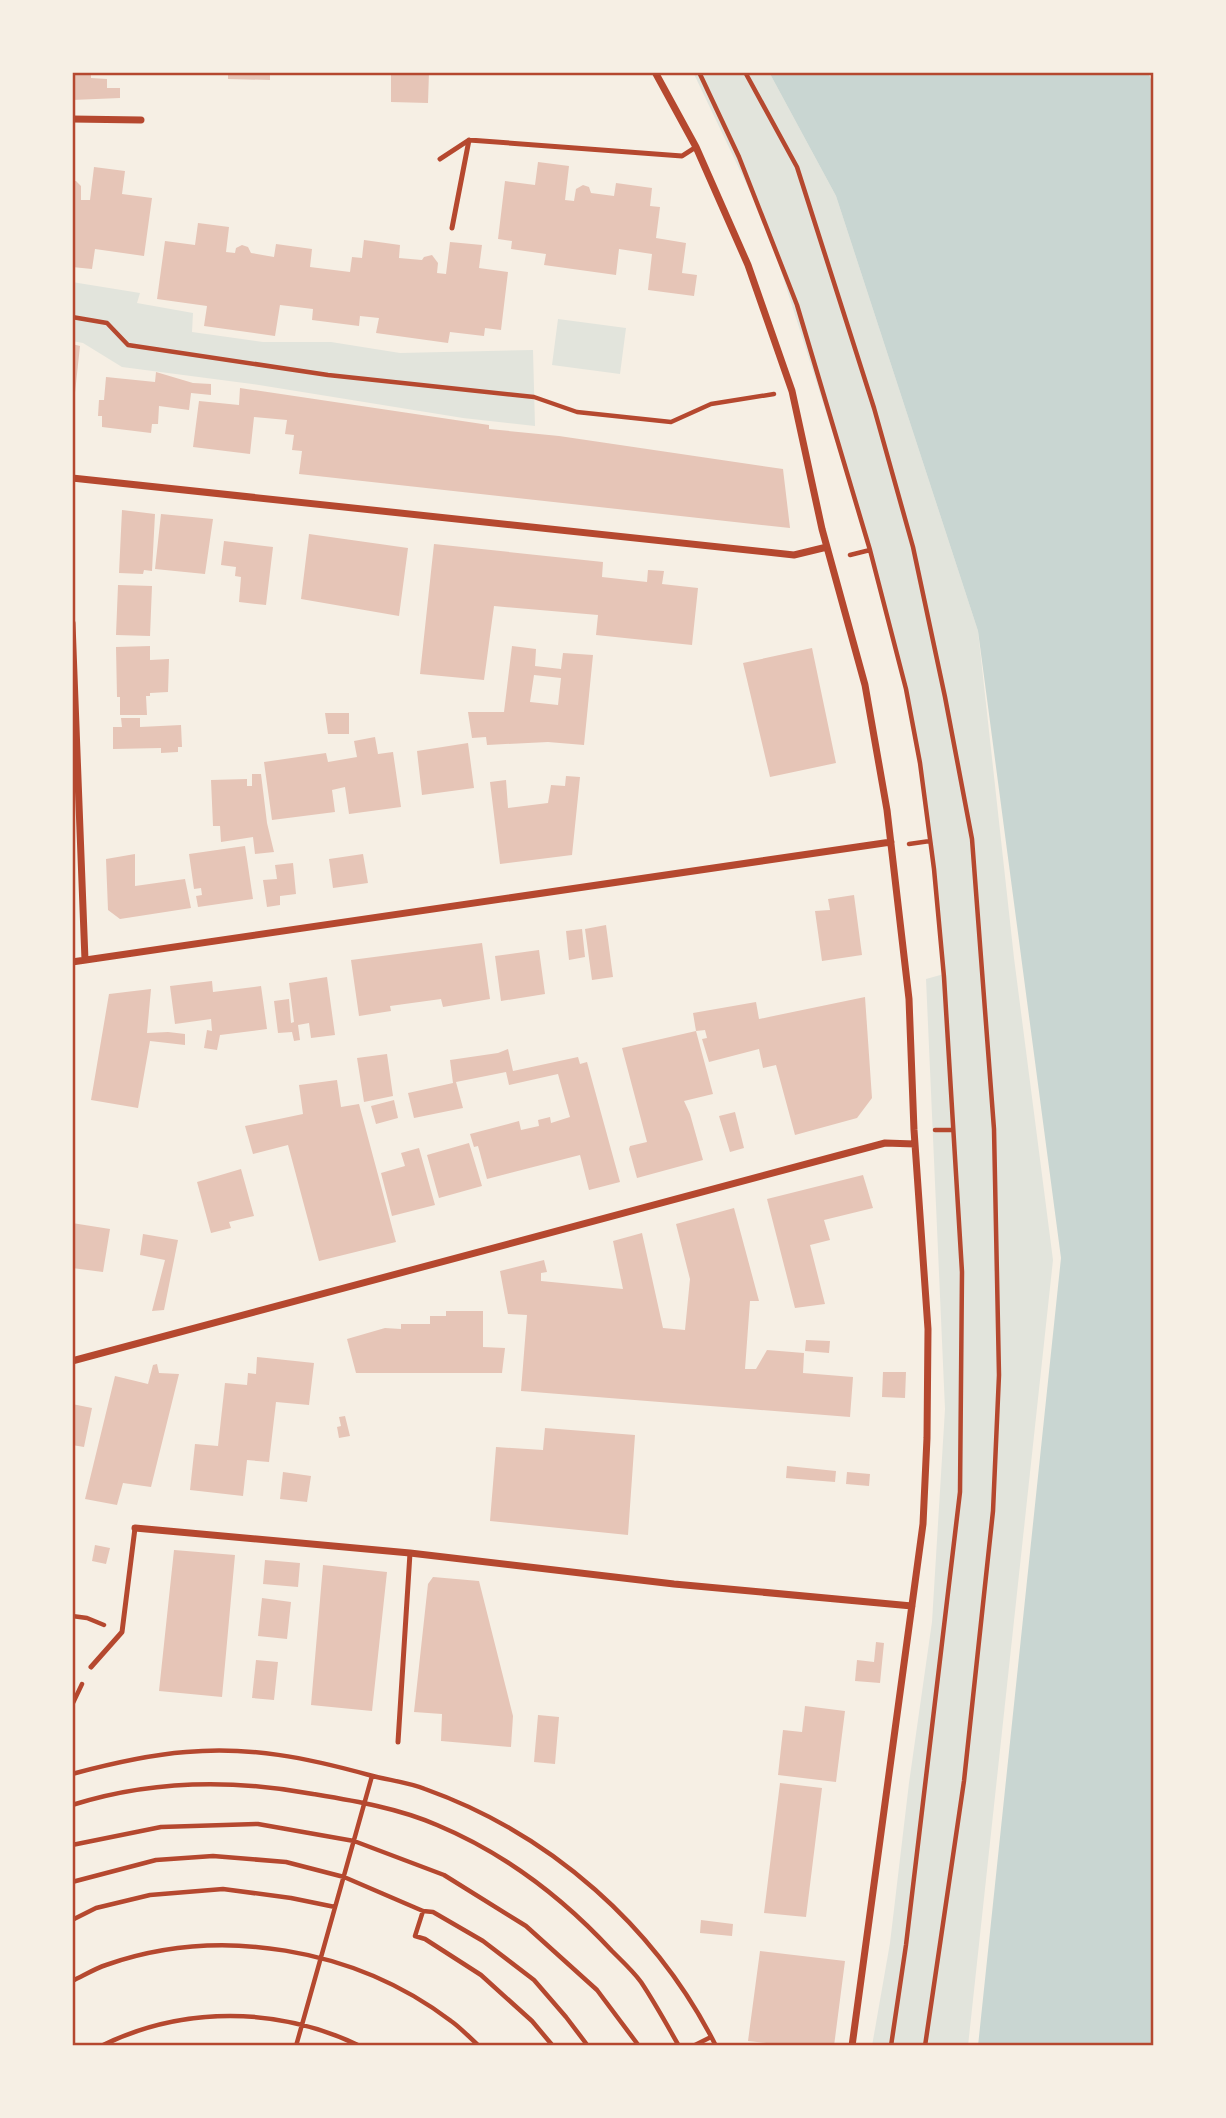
<svg xmlns="http://www.w3.org/2000/svg" width="1226" height="2118" font-family="'Titillium Web',sans-serif">
  <style>
    .green { fill: #e2e4dc }
    .water { fill: #c9d6d2 }
    .building { fill: #e6c5b7; fill-rule: evenodd }
    .lines { fill: none; stroke-linecap: round; stroke-linejoin: round }
    .path { stroke: #b5482f; stroke-width: 4.5 }
    .service { stroke: #b5482f; stroke-width: 5 }
    .minor { stroke: #b5482f; stroke-width: 7 }
    .neatline { fill: none; stroke: #b5482f; stroke-width: 2.5 }
  </style>
  <rect width="100%" height="100%" fill="#f6efe4"/>
  <path class="green" d="M693 72H769L836 196 978 631 1014 958 1053 1260 968 2046H872L890 1943 909 1783 932 1622 945 1409 926 979 944 974 920 763 906 689 870 550 767 227Z
    M72 282 140 293 137 303 193 313 192 332 263 342H331L400 353 533 350 535 426 463 418 259 385 122 367 83 343 72 341Z
    M558 319 626 328 620 374 552 365Z"/>
  <path class="water" d="M769 72H1148L1154 87V2046H978L1061 1258 978 631 836 196Z"/>
  <path class="building" d="M91 72V78L107 79V88H120V98L72 100V73Z
    M228 72H270V80L228 79Z
    M391 72H429L428 103 391 102Z
    M538 162 569 166 565 200 574 201 576 189 583 185 589 187 591 193 614 196 616 183 652 188 650 206 660 207 656 238 686 243 682 273 697 275 694 296 648 290 652 254 619 249 616 275 544 265 546 254 511 249 512 241 498 239 505 181 535 185Z
    M94 167 125 171 122 194 152 198 144 256 95 249 92 269 72 267V181H76L81 186V200H90Z
    M198 223 229 227 226 252 235 253 236 248 242 245 248 247 251 253 274 257 276 244 312 249 310 267 350 272 352 257 362 258 364 240 400 245 399 258 422 260 424 257 432 255 438 263 437 273 446 274 450 242 482 245 479 268 508 272 501 330 485 328 484 336 450 332 448 343 376 333 379 318 360 316 359 326 312 320 313 309 280 305 275 336 204 326 207 306 157 299 165 241 195 245Z
    M72 344 80 346 74 402H72Z
    M156 372 193 383 211 384V395L191 393 189 410 159 406 158 424H152L151 433 102 427V416H98L99 400H104L106 377 155 382Z
    M240 388 489 425V429L559 436 783 469 790 528 299 474 302 451 292 450 294 435 285 434 287 420 254 417 250 454 193 447 199 401 239 405Z
    M122 510 155 514 152 571 144 570 143 574 119 573Z
    M161 514 213 519 205 574 155 569Z
    M309 534 408 548 399 616 301 599Z
    M224 541 273 547 266 605 239 602 241 577 235 576 236 567 221 565Z
    M434 544 603 562 602 577 647 582 648 570 664 571 662 584 698 588 692 645 596 635 598 615 494 606 484 680 420 674Z
    M118 585 152 586 150 636 116 635Z
    M150 646V660L169 659 168 692 150 693V696H146L147 715H120V697H117L116 647Z
    M512 646 536 649 535 666 561 669 563 653 593 655 584 745 548 742 487 745 486 737 472 738 468 712H504ZM534 675 561 678 558 705 530 702Z
    M812 648 836 763 770 777 743 663Z
    M325 713H349V734H328Z
    M121 718H140V727L181 725 182 747H178V752L161 753V748L113 749V727H122Z
    M375 737 378 754 393 752 401 807 349 814 345 787 332 790 335 812 272 820 264 762 326 753 328 762 357 757 354 741Z
    M468 743 474 788 422 795 417 751Z
    M252 774H261L267 823 274 852 255 854 253 837 221 842 220 826H213L211 780 247 779V786H252Z
    M566 776 580 777 572 855 500 864 490 782 506 780 508 808 548 803 551 785 565 786Z
    M245 846 253 899 198 907 196 896 202 895 201 888 194 889 189 854Z
    M135 854V886L185 879 191 908 120 919 108 910 106 859Z
    M363 854 368 883 333 888 329 859Z
    M293 863 296 894 280 896V905L267 907 263 880 277 879 275 865Z
    M854 895 862 955 822 961 815 911 830 910 828 899Z
    M606 925 613 977 592 980 585 929Z
    M582 929 585 957 569 960 566 931Z
    M482 943 490 999 443 1007 441 999 390 1006 391 1011 359 1016 351 960Z
    M539 950 545 994 501 1001 495 956Z
    M327 977 335 1035 311 1038 309 1023 298 1025 300 1040 294 1041 292 1032 278 1033 274 1001 289 999 291 1023 294 1022 289 983Z
    M212 981 213 992 261 986 267 1029 220 1035 217 1050 204 1048 207 1030 212 1031 211 1019 175 1024 170 986Z
    M151 989 147 1033 168 1032 185 1034V1045L150 1041 138 1108 91 1100 109 994Z
    M865 997 872 1098 857 1118 795 1135 776 1065 763 1068 759 1049 709 1062 702 1039 707 1038 705 1030 696 1031 693 1013 756 1002 759 1019Z
    M696 1031 713 1094 684 1101 690 1114 703 1160 637 1178 629 1149 630 1146 647 1142 622 1048Z
    M508 1049 513 1071 578 1057 580 1064 587 1062 620 1182 589 1190 580 1155 487 1179 478 1146 474 1147 470 1134 519 1121 521 1130 539 1126 538 1120 550 1117 551 1123 570 1117 558 1074 509 1085 506 1072 456 1082 463 1108 414 1118 408 1093 453 1083 450 1060 498 1053Z
    M387 1054 393 1096 364 1102 357 1058Z
    M337 1080 341 1107 359 1104 396 1242 319 1261 288 1145 253 1154 245 1126 303 1114 299 1085Z
    M394 1100 398 1118 376 1124 371 1106Z
    M735 1112 744 1148 730 1152 719 1116Z
    M469 1143 482 1186 439 1198 427 1155Z
    M419 1148 435 1205 392 1216 381 1173 405 1166 401 1153Z
    M241 1169 254 1216 229 1222 231 1228 211 1233 197 1182Z
    M863 1175 873 1208 824 1220 830 1240 810 1245 825 1304 795 1308 767 1199Z
    M734 1208 759 1301H750L745 1369H756L767 1350 804 1353 803 1373 853 1377 850 1417 521 1391 527 1315 508 1314 500 1271 544 1260 547 1272 541 1273V1281L623 1289 613 1241 642 1233 663 1328 685 1330 690 1279 676 1224Z
    M72 1223 110 1229 103 1272 72 1268Z
    M143 1234 178 1240 164 1310 152 1311 165 1260 140 1255Z
    M446 1311H483V1347L505 1348 502 1373H356L347 1339 385 1328 401 1329V1324H430V1316H446Z
    M806 1340 830 1341 829 1353 805 1351Z
    M257 1357 314 1363 309 1405 276 1402 269 1462 247 1460 243 1496 190 1490 195 1444 218 1446 225 1383 247 1385 248 1373 256 1374Z
    M157 1364 159 1373 179 1374 151 1487 123 1483 117 1505 85 1499 115 1376 148 1384 153 1365Z
    M883 1372H906L905 1398 882 1397Z
    M72 1404 92 1408 84 1447 72 1445Z
    M345 1416 350 1436 339 1438 337 1427 341 1426 339 1417Z
    M545 1428 635 1435 628 1535 490 1521 496 1447 543 1450Z
    M787 1466 836 1471 835 1482 786 1478Z
    M283 1472 311 1476 307 1502 280 1499Z
    M847 1472 870 1474 869 1486 846 1484Z
    M95 1545 110 1548 106 1564 92 1561Z
    M174 1550 235 1555 222 1697 159 1691Z
    M265 1560 300 1563 298 1587 263 1584Z
    M323 1565 387 1572 372 1711 311 1705Z
    M433 1577 479 1581 513 1716 511 1747 441 1741 442 1714 414 1712 428 1584Z
    M262 1598 291 1602 287 1639 258 1636Z
    M876 1642 884 1643 880 1683 855 1681 857 1660 874 1662Z
    M256 1660 278 1662 274 1700 252 1698Z
    M805 1706 845 1711 836 1782 778 1775 783 1730 802 1732Z
    M538 1715 559 1717 555 1764 534 1762Z
    M780 1783 822 1788 806 1917 764 1913Z
    M701 1920 733 1924 732 1936 700 1933Z
    M760 1951 845 1961 834 2046H795L748 2041Z"/>
  <g class="lines">
    <path class="path" d="M699 72 739 157 797 305 870 550 906 689 920 763 934 869 944 977 962 1272 960 1492 906 1945 891 2046
      M745 72 797 167 874 408 913 547 945 697 972 839 994 1129 999 1375 993 1511 964 1781 925 2046
      M72 317 107 323 128 345 328 375 534 397 577 412 671 422 711 404 774 394
      M850 555 870 550
      M909 844 930 841
      M935 1130H953
      M72 1616 87 1618 104 1625
      M72 1705 82 1684
      M72 1774C109 1764 147 1755 186 1752 249 1746 308 1758 369 1775 387 1780 407 1782 425 1789 551 1834 656 1927 716 2046
      M72 1805C151 1780 232 1779 313 1794 355 1801 398 1808 437 1825 504 1853 563 1898 612 1951 622 1961 633 1971 641 1982 655 2003 667 2025 679 2046
      M72 1845 161 1827 258 1824 354 1841 444 1875 526 1926 597 1990 639 2046
      M72 1882 156 1860 213 1856 286 1862 344 1877 423 1911 433 1912 483 1941 534 1980 566 2017 588 2046
      M423 1911 415 1936 425 1939 481 1975 532 2021 553 2046
      M72 1920 96 1908 150 1895 223 1889 291 1898 335 1907
      M72 1981C83 1976 94 1969 106 1965 220 1925 355 1948 451 2021 461 2028 470 2038 479 2046
      M101 2046C182 2006 278 2006 360 2046
      M296 2046 372 1776
      M693 2046 711 2037"/>
    <path class="service" d="M440 159 469 140 682 156 696 147
      M452 228 469 140
      M91 1667 122 1632 135 1528
      M398 1742 410 1553"/>
    <path class="minor" d="M655 72 696 147 748 265 792 391 822 529 865 685 887 810 909 999 914 1130 928 1329 927 1438 923 1524 852 2046
      M72 119 141 120
      M72 478 794 555 827 547
      M72 623 85 960
      M72 962 891 842
      M72 1361 885 1143 915 1144
      M135 1528 410 1553 674 1584 912 1606"/>
  </g>
  <rect width="1226" height="2118" fill="none" stroke="#f6efe4" stroke-width="147"/>
  <rect x="74" y="74" width="1078" height="1970" class="neatline"/>
</svg>
